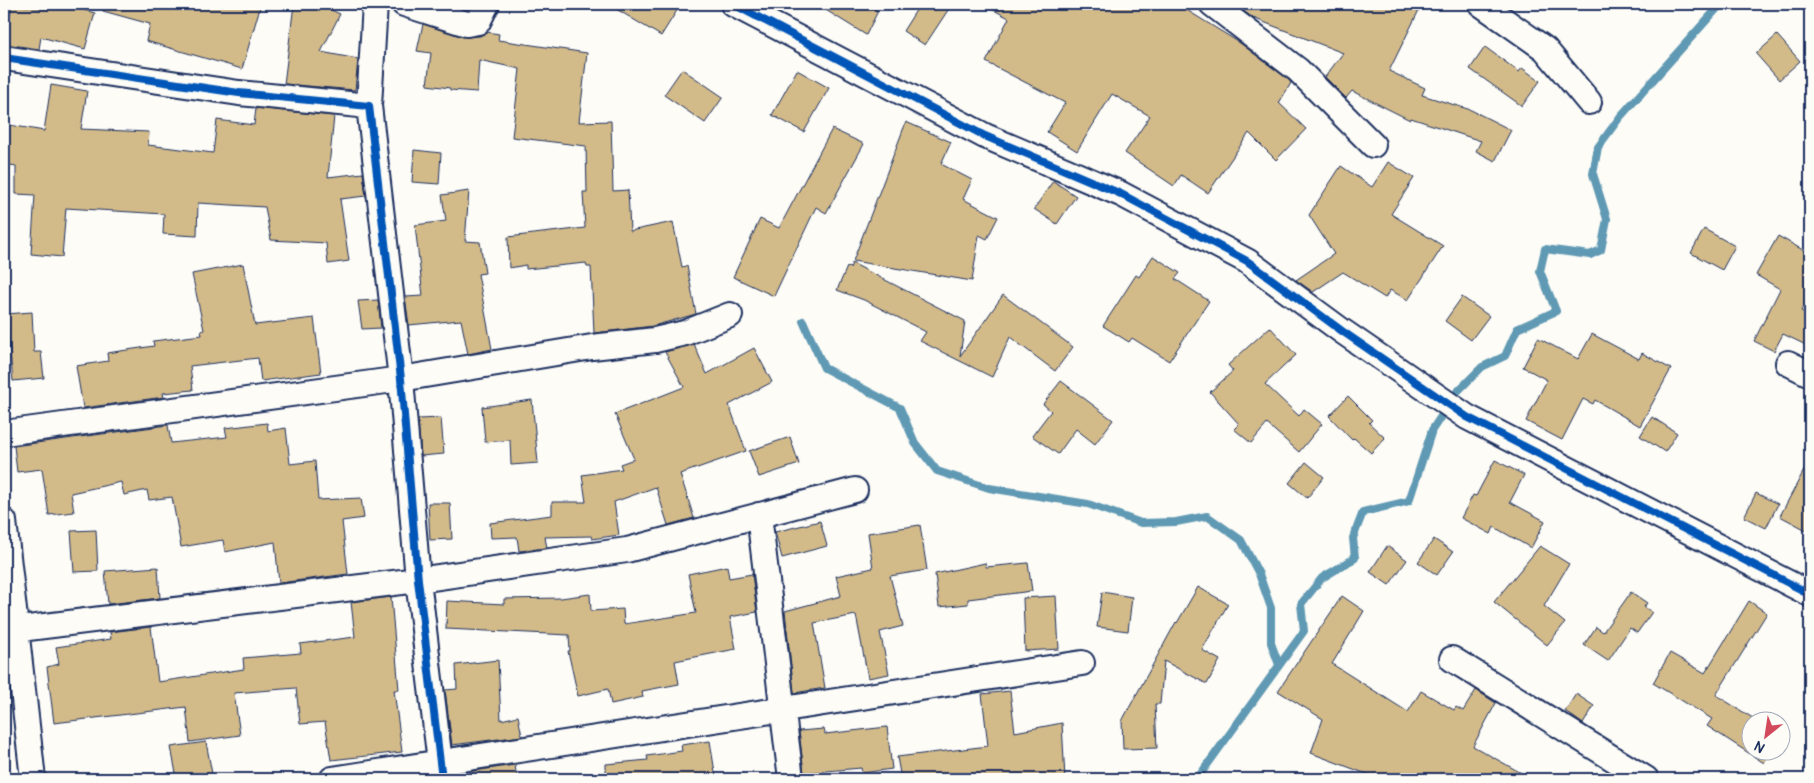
<svg xmlns="http://www.w3.org/2000/svg" width="1814" height="783" font-family="Pangolin,sans-serif">
  <style>
    .lines { fill: none; stroke-linecap: round; stroke-linejoin: round }
    .stream { stroke: #6199b3; stroke-width: 8 }
    .building { fill: #d3ba89; stroke: #1b2f5e }
    .street-casing { stroke: #1b2f5e; stroke-width: 28 }
    .street { stroke: #fdfcf7; stroke-width: 24 }
    .cycleway-casing { stroke: #fdfcf7; stroke-width: 11 }
    .cycleway { stroke: #0057b8; stroke-width: 8 }
  </style>
  <rect width="100%" height="100%" fill="#fdfcf7"/>
  <filter id="ink" filterUnits="userSpaceOnUse"><feTurbulence type="fractalNoise" baseFrequency=".02" numOctaves="2"/><feDisplacementMap in="SourceGraphic" scale="10" xChannelSelector="R" yChannelSelector="G"/><feConvolveMatrix kernelMatrix="1 2 1 2 8 2 1 2 1" color-interpolation-filters="sRGB"/></filter>
  <g filter="url(#ink)">
    <g class="lines">
      <path class="stream" d="M803 321 824 368 900 408 915 443 937 471 989 488 1088 504 1141 523 1176 522 1207 516 1241 540 1259 574 1271 608V643L1279 665
        M1197 779 1304 631 1301 604 1322 578 1355 558 1353 538 1363 512 1409 501 1432 430 1457 392 1482 367 1505 356 1517 329 1556 311 1540 271 1545 249 1590 255 1601 250 1607 219 1593 174 1598 147 1620 117 1721 4"/>
    </g>
    <path class="building" d="M12 4 40 8 41 4H61L95 13 85 49 41 37 39 49 5 44Z
      M104 4H261L242 69 146 41 150 24 103 11Z
      M294 4H318L340 14 321 52 358 59 355 90 284 84Z
      M608 4H681L661 36Z
      M816 4H864L878 11 866 35Z
      M920 4H952L925 45 903 31Z
      M982 4H1177L1240 43 1289 80 1291 83 1279 103 1306 129 1276 160 1249 133 1208 193 1181 175 1174 186 1125 153 1150 116 1112 94 1077 151 1047 132 1065 103 986 62 1009 18Z
      M1234 4H1422L1389 71 1425 88 1422 95 1471 110 1511 130 1495 161 1476 151 1481 141 1411 118 1410 120 1352 91 1346 98 1325 77 1343 53 1253 18Z
      M423 24 463 37 480 36 487 32 499 34 498 40 587 53 579 122 611 121 613 191 628 190 630 231 673 222 682 267 687 266 696 314 653 326 594 333 591 267H587L586 263 526 269V265L509 268 508 237 585 228 583 192H587L586 146 512 137 520 69 479 60 477 92 450 90V88L427 85 431 53 417 51Z
      M1777 35 1800 61 1779 80 1756 54Z
      M1485 47 1519 72 1522 68 1540 81 1522 106 1470 69Z
      M682 69 723 97 705 123 664 95Z
      M797 70 829 88 804 132 772 115Z
      M51 85 87 91 81 129 149 132 148 145 213 153 217 120 254 125 256 108 334 116 328 177 363 173 366 196 340 199 349 261 328 264 326 243 271 240 265 207 198 203 197 236 163 234 164 214 66 208 62 257 31 254 35 195 16 194V166L4 164V124L44 131Z
      M906 122 951 142 941 164 972 180 963 199 998 217 987 239 979 235 972 281 853 261Z
      M832 129 864 144 826 213 816 207 774 296 733 277 760 219 779 228Z
      M414 150 441 153 439 184 412 182Z
      M1388 162 1414 178 1391 214 1443 246 1408 300 1390 290 1385 298 1343 272 1313 292 1296 280 1334 254 1309 215 1341 166 1372 187Z
      M1053 181 1076 196 1057 224 1034 209Z
      M469 191 465 241 480 242 485 273 478 274 492 349 468 354 461 320 409 325 405 297 423 296 415 225 446 221 442 195Z
      M1704 229 1735 246 1722 270 1691 253Z
      M1778 236 1810 254V294L1801 311 1810 315V347L1783 334 1774 351 1754 341 1780 289 1756 275Z
      M1153 256 1180 273 1175 279 1209 301 1169 361 1132 338 1129 342 1103 326 1136 275 1139 277Z
      M852 263 965 321 960 356 1003 295 1073 347 1055 371 1010 337 992 377 920 341 926 332 864 300 837 290 847 267 850 268Z
      M243 264 255 325 314 318 321 373 261 381 258 358 190 366 193 390 163 393 164 397 83 408 76 366 108 361 107 353 154 346 153 341 202 335 201 331 204 330 192 274Z
      M1462 297 1489 316 1471 340 1445 321Z
      M378 300 381 328 362 329 358 301Z
      M32 312 34 352H41L44 378 13 381 6 314Z
      M1270 327 1296 355 1265 384 1299 416 1304 409 1322 424 1299 452 1267 424 1251 443 1234 429 1239 424 1210 392 1233 371 1228 365Z
      M1592 334 1639 359 1642 353 1671 369 1640 426 1595 400 1593 404 1583 399 1562 440 1526 421 1547 380 1523 367 1538 338 1578 359Z
      M694 344 707 374 754 348 772 382 729 405 746 451 680 474 694 518 668 525 656 487 614 502 619 535 592 539 591 536 545 537 547 548 519 551 517 537 491 538 490 523 552 515V502H586L582 475 622 469 620 464 634 459 615 414 684 387 665 352Z
      M1061 381 1113 420 1095 444 1076 429 1058 454 1032 436 1051 411 1043 404Z
      M1348 396 1372 420 1369 423 1385 438 1371 453 1354 438 1352 440 1329 416Z
      M532 400 538 463 511 465 510 440 485 442 482 407Z
      M1652 417 1677 433 1665 452 1640 436Z
      M441 418 444 454 421 456 418 419Z
      M267 423 268 431 286 428 290 464 315 461 318 500 361 498 364 518 342 521 348 574 279 583 275 542 225 552 223 540 181 547 172 497 149 500 147 490 124 495 121 482 71 493 74 512 49 515 42 469 17 472 14 446 168 425 171 443 227 437 225 428Z
      M790 437 799 464 759 477 749 451Z
      M1810 459V532L1780 516Z
      M1495 460 1524 475 1510 502 1545 521 1531 548 1494 527 1491 534 1461 518 1473 495 1476 496Z
      M1306 462 1324 477 1307 498 1289 483Z
      M1756 493 1778 504 1766 528 1744 517Z
      M428 503H450L452 539 430 540Z
      M820 521 827 546 782 558 775 532Z
      M920 525 927 570 890 576 903 626 880 632 889 674 868 678 856 615 814 623 825 688 794 693 785 611 841 596 836 576 873 568 868 533Z
      M96 530 98 571 74 572 71 531Z
      M1434 539 1453 552 1437 575 1418 562Z
      M1387 546 1407 560 1389 585 1370 572Z
      M1540 546 1569 564 1544 606 1565 623 1547 645 1494 602Z
      M985 563 986 567 1028 563 1032 591 968 599V604L939 607 935 574Z
      M727 566 729 578 752 574 757 612 730 617 736 649 675 661 679 684 642 691 643 697 611 704 608 689 578 696 568 651H570L569 635 446 629 447 601 504 604V599L561 598 590 594 591 611 623 609 624 624 696 613 688 574Z
      M158 567 160 598 108 604 105 571Z
      M1198 587 1228 604 1202 650 1220 660 1207 684 1164 661 1160 704H1155L1157 748 1123 749 1122 721 1176 622 1177 623Z
      M1102 592 1132 597 1128 631 1097 627Z
      M1631 592 1647 603 1644 607 1652 612 1637 633 1630 628 1608 661 1584 645 1596 627 1603 632Z
      M1056 596 1059 649 1025 651 1023 598Z
      M1342 596 1364 611 1332 664 1408 712 1421 691 1454 710 1456 707 1463 711 1476 690 1496 703 1473 746 1532 779H1380L1311 753 1323 719 1278 691Z
      M391 597 399 690H394L402 752 331 760 325 722 300 724 296 688 234 693 240 735 190 742 186 707 54 723 47 667 59 664 56 647 111 639 110 632 151 627 158 682 244 669 243 658 301 653 300 644 355 637 351 602Z
      M1749 601 1767 613 1716 695 1756 720H1752V750H1771L1764 763 1707 726 1712 719 1653 683 1670 653 1705 673Z
      M498 660 501 720 518 716 522 736 452 745 445 690 457 689 456 665Z
      M1010 691 1015 732 1062 723 1065 779H901L897 757 988 746 982 694Z
      M1576 694 1594 706 1583 724 1565 711Z
      M887 727 892 769 862 773 861 768 804 773 799 731 824 729 825 734Z
      M710 741 716 779H606V764L648 760 647 756 682 751 681 745Z
      M206 742 213 779H177L171 747Z
      M515 765 517 779H468L467 772Z"/>
    <g class="lines">
      <g class="street-casing">
        <path id="street" d="M404 4 467 24 478 22 487 4
          M733 4 985 136 1121 194 1247 261 1342 331 1467 417 1810 594
          M1212 4 1298 70 1373 145
          M1481 4 1545 49 1589 102
          M4 58 239 93 369 106 401 379 418 580 442 779
          M369 106 375 4
          M1788 363 1810 374
          M4 433 401 379 592 347 655 340 685 333 730 315
          M759 515 791 779
          M4 521 33 779
          M4 631 418 580 627 550 855 490
          M1452 659 1646 779
          M332 779 1082 663"/>
      </g>
      <use href="#street" class="street"/>
      <g class="cycleway-casing">
        <path id="cycleway" d="M733 4 985 136 1121 194 1247 261 1342 331 1467 417 1810 594
          M4 58 239 93 369 106 401 379 418 580 442 779"/>
      </g>
      <use href="#cycleway" class="cycleway"/>
    </g>
  </g>
  <rect width="1814" height="783" fill="none" stroke="#fdfcf7" stroke-width="20"/>
  <rect x="10" y="10" width="1794" height="763" fill="none" stroke="#1b2f5e" stroke-width="2" filter="url(#ink)"/>
  <g transform="translate(1766 736) rotate(210)"><circle r="24" fill="#fdfcf7" stroke="#a3aaba"/>
  <path d="M0-4L9 19L0 12L-9 19Z" fill="#d1495b"/>
  <text y="-8" font-size="14" font-weight="bold" text-anchor="middle" fill="#1b2f5e">N</text>
  </g>
</svg>
